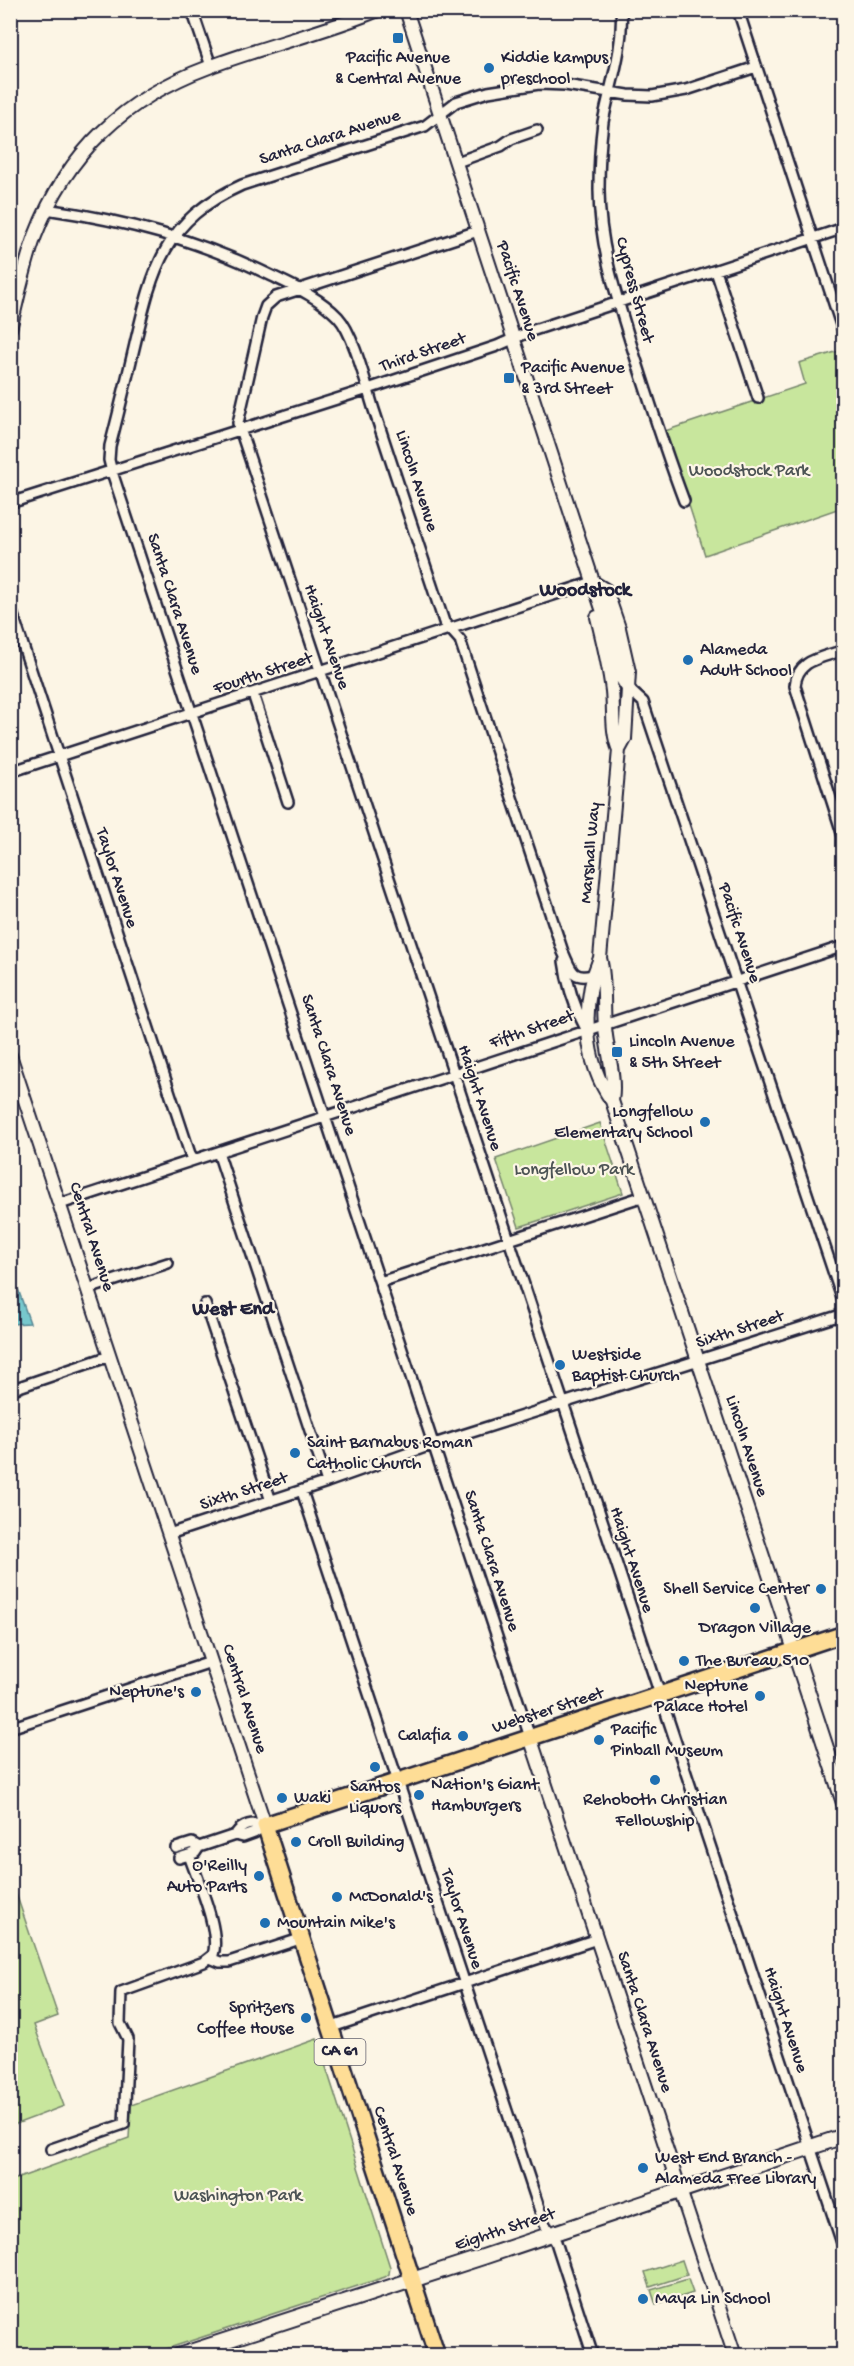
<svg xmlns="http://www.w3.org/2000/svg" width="854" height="2366" font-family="'Gochi Hand',sans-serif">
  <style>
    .green { fill: #c8e69d; stroke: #75846c; stroke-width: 1.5 }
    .water { fill: #77c8cd; stroke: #558693; stroke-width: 1.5 }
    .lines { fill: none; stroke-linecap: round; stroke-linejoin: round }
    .minor-casing { stroke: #22223b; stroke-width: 14 }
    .tertiary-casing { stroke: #22223b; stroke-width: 16 }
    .secondary-casing { stroke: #22223b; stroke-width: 18 }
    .primary-casing { stroke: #22223b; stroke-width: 20 }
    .minor { stroke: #fcf5e5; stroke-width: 9 }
    .tertiary { stroke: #fcf5e5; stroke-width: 12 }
    .secondary { stroke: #fcf5e5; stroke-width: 14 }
    .primary { stroke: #fedd96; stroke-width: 15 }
    .poi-dot { fill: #1f6fb2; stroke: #fcf5e5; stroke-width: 2 }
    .labels { text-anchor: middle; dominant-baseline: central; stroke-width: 4.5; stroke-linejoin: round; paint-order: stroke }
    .shield { fill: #fcf5e5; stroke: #63616e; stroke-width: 1.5 }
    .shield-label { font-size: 16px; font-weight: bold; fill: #22223b }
    .poi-label { font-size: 18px; fill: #22223b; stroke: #fcf5e5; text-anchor: start }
    .street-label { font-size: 18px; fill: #22223b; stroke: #fcf5e5 }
    .park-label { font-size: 18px; fill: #4c5354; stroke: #fcf5e5 }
    .neighbourhood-label { font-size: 20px; font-weight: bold; fill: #22223b; stroke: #fcf5e5 }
  </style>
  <rect width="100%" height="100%" fill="#fcf5e5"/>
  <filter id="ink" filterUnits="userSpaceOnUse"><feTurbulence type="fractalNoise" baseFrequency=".0167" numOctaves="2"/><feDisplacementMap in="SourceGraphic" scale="12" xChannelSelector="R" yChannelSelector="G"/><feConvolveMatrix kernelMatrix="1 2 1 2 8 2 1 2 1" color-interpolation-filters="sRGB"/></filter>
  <g filter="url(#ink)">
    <path class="green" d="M839 351 844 362 843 507 705 555 665 431 805 384 799 363Z
      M600 1123 623 1193 519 1227 496 1159Z
      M10 1876 58 2016 34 2025 64 2106 11 2126Z
      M317 2039 390 2267 389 2274 385 2277 157 2352 123 2349 107 2355H11V2175L13 2180 129 2138 131 2105Z
      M682 2260 687 2275 650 2287 645 2272Z
      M688 2279 693 2293 656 2305 651 2290Z"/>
    <path class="water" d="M10 1269H11L30 1323 11 1324Z"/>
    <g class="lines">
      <g class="minor-casing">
        <path id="minor" d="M192 10 211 66
          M621 10C624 49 610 85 603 122 600 145 599 168 599 190 599 246 617 298 633 350 649 400 665 451 684 501
          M738 10 844 334
          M457 162 501 146 511 139 537 130
          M46 209C128 221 198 240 272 276 295 287 320 298 338 317 354 334 366 385 374 410 397 480 420 551 444 622L460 640 563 952C571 969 572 980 592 975
          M478 231 276 297 266 306 262 317 238 423 844 2249
          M716 271 758 398
          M10 503 368 389 497 346 531 331 844 228
          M10 606 192 1160
          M844 650C822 658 797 659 795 686L844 839
          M630 690 643 702 844 1304
          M253 694 288 802
          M10 772 593 582
          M564 961C567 984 575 1008 586 1029
          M218 1152 327 1482
          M60 1204 844 946
          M380 1282 644 1196
          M88 1289 168 1263
          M205 1304 271 1501
          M10 1390 110 1356
          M302 1491 544 2223 556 2242 593 2356
          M169 1534 327 1482 434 1444 844 1314
          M10 1728 211 1662
          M530 1737 112 472 109 460 110 446C119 412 127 378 135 344 153 268 164 220 242 185L425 126 456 102 488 92 539 84 565 85 628 95 652 96 686 90 756 67
          M235 1835C243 1823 252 1823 265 1825
          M176 1848 192 1843 199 1847
          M179 1858 195 1853 199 1847 235 1835 243 1837 254 1833 265 1825
          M210 1958 220 1962H229L303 1938
          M332 2027 597 1939
          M51 2149 124 2124 128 2039 120 2023 121 1992 204 1962 213 1955C221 1931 197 1879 189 1855"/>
      </g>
      <g class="tertiary-casing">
        <path id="tertiary" d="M406 10 604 615C611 636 614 674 629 689
          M10 329C18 298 24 266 35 236 67 152 125 98 209 67 264 46 323 33 378 10
          M593 582 606 590 619 628 629 672 625 739 619 750 600 958C581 1002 583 1061 612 1101L794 1650
          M597 617C603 641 609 666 612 691 614 710 611 732 619 750
          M600 958C606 981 603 1004 605 1027 607 1052 616 1077 612 1101
          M10 1055 265 1825
          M530 1737 735 2356"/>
      </g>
      <g class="secondary-casing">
        <path id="secondary" d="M794 1650 844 1803
          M178 2356 483 2257 844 2136"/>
      </g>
      <g class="primary-casing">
        <path id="primary" d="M437 2356 265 1825 844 1634"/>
      </g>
      <use href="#minor" class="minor"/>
      <use href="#tertiary" class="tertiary"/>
      <use href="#secondary" class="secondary"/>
      <use href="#primary" class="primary"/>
    </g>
  </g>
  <g class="poi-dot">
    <rect x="392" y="32" width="12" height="12" rx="3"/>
    <circle cx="489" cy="68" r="6"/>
    <rect x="503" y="372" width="12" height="12" rx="3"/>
    <circle cx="688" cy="660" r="6"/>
    <rect x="611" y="1046" width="12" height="12" rx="3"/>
    <circle cx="705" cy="1122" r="6"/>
    <circle cx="560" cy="1365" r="6"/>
    <circle cx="295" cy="1453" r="6"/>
    <circle cx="821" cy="1589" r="6"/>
    <circle cx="755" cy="1608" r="6"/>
    <circle cx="684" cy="1661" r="6"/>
    <circle cx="196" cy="1692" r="6"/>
    <circle cx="760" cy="1696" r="6"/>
    <circle cx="463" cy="1736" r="6"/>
    <circle cx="599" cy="1740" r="6"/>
    <circle cx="375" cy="1767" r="6"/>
    <circle cx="655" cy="1780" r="6"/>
    <circle cx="419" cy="1795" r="6"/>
    <circle cx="282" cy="1798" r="6"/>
    <circle cx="296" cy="1842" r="6"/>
    <circle cx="259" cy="1876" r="6"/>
    <circle cx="337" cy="1897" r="6"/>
    <circle cx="265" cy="1923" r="6"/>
    <circle cx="306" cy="2018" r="6"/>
    <circle cx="643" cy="2168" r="6"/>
    <circle cx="643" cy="2299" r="6"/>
  </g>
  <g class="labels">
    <rect class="shield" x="314.5" y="2039" width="51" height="26" rx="4.5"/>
    <g class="shield-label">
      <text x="340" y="2052">CA 61</text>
    </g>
    <g class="poi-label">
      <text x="398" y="58" text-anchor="middle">Pacific Avenue<tspan x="398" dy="21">&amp; Central Avenue</tspan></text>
      <text x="501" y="58">Kiddie kampus<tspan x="501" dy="21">preschool</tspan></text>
      <text x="521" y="368">Pacific Avenue<tspan x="521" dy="21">&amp; 3rd Street</tspan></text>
      <text x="700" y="650">Alameda<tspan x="700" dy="21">Adult School</tspan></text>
      <text x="629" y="1042">Lincoln Avenue<tspan x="629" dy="21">&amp; 5th Street</tspan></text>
      <text x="693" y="1112" text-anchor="end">Longfellow<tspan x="693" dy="21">Elementary School</tspan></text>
      <text x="572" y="1355">Westside<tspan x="572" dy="21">Baptist Church</tspan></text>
      <text x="307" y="1443">Saint Barnabus Roman<tspan x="307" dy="21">Catholic Church</tspan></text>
      <text x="809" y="1589" text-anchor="end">Shell Service Center</text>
      <text x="755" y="1628" text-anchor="middle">Dragon Village</text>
      <text x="696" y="1661">The Bureau 510</text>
      <text x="748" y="1686" text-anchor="end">Neptune<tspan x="748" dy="21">Palace Hotel</tspan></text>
      <text x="184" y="1692" text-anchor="end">Neptune's</text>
      <text x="611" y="1730">Pacific<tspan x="611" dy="21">Pinball Museum</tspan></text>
      <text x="451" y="1736" text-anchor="end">Calafia</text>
      <text x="431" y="1785">Nation's Giant<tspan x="431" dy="21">Hamburgers</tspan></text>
      <text x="375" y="1787" text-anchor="middle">Santos<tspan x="375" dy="21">Liquors</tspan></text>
      <text x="294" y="1798">Waki</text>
      <text x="655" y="1800" text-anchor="middle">Rehoboth Christian<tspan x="655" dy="21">Fellowship</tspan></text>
      <text x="308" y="1842">Croll Building</text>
      <text x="247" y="1866" text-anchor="end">O'Reilly<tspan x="247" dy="21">Auto Parts</tspan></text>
      <text x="349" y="1897">McDonald's</text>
      <text x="277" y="1923">Mountain Mike's</text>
      <text x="294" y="2008" text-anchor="end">Spritzers<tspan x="294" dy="21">Coffee House</tspan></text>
      <text x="655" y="2158">West End Branch -<tspan x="655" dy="21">Alameda Free Library</tspan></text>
      <text x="655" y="2299">Maya Lin School</text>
    </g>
    <g class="street-label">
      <text transform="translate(330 138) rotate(-18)">Santa Clara Avenue</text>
      <text transform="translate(634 290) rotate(75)">Cypress Street</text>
      <text transform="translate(517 291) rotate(72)">Pacific Avenue</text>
      <text transform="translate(423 353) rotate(-19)">Third Street</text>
      <text transform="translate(416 481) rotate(72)">Lincoln Avenue</text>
      <text transform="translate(174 604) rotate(72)">Santa Clara Avenue</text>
      <text transform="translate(326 637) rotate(71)">Haight Avenue</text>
      <text transform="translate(263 674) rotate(-18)">Fourth Street</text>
      <text transform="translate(591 853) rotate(-85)">Marshall Way</text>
      <text transform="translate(116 878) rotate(72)">Taylor Avenue</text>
      <text transform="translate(739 933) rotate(72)">Pacific Avenue</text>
      <text transform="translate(532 1030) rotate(-19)">Fifth Street</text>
      <text transform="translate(328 1065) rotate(72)">Santa Clara Avenue</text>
      <text transform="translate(479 1098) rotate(72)">Haight Avenue</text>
      <text transform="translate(91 1237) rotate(72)">Central Avenue</text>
      <text transform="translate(740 1330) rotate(-18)">Sixth Street</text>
      <text transform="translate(746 1446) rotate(72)">Lincoln Avenue</text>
      <text transform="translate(244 1492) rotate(-18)">Sixth Street</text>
      <text transform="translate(631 1560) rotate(72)">Haight Avenue</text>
      <text transform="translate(491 1561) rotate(72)">Santa Clara Avenue</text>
      <text transform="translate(244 1699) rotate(72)">Central Avenue</text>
      <text transform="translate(548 1711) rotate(-18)">Webster Street</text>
      <text transform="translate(461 1919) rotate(72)">Taylor Avenue</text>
      <text transform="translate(785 2020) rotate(72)">Haight Avenue</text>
      <text transform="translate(644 2022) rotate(72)">Santa Clara Avenue</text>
      <text transform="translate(395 2161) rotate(72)">Central Avenue</text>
      <text transform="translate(505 2230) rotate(-18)">Eighth Street</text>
    </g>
    <g class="park-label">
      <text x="749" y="471">Woodstock Park</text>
      <text x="574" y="1170">Longfellow Park</text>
      <text x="238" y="2196">Washington Park</text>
    </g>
    <g class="neighbourhood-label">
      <text x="585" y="591">Woodstock</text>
      <text x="233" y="1310">West End</text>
    </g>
  </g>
  <rect width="854" height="2366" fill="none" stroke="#fcf5e5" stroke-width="36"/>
  <rect x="18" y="18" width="818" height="2330" fill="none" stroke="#22223b" stroke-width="2" filter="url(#ink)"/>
</svg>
